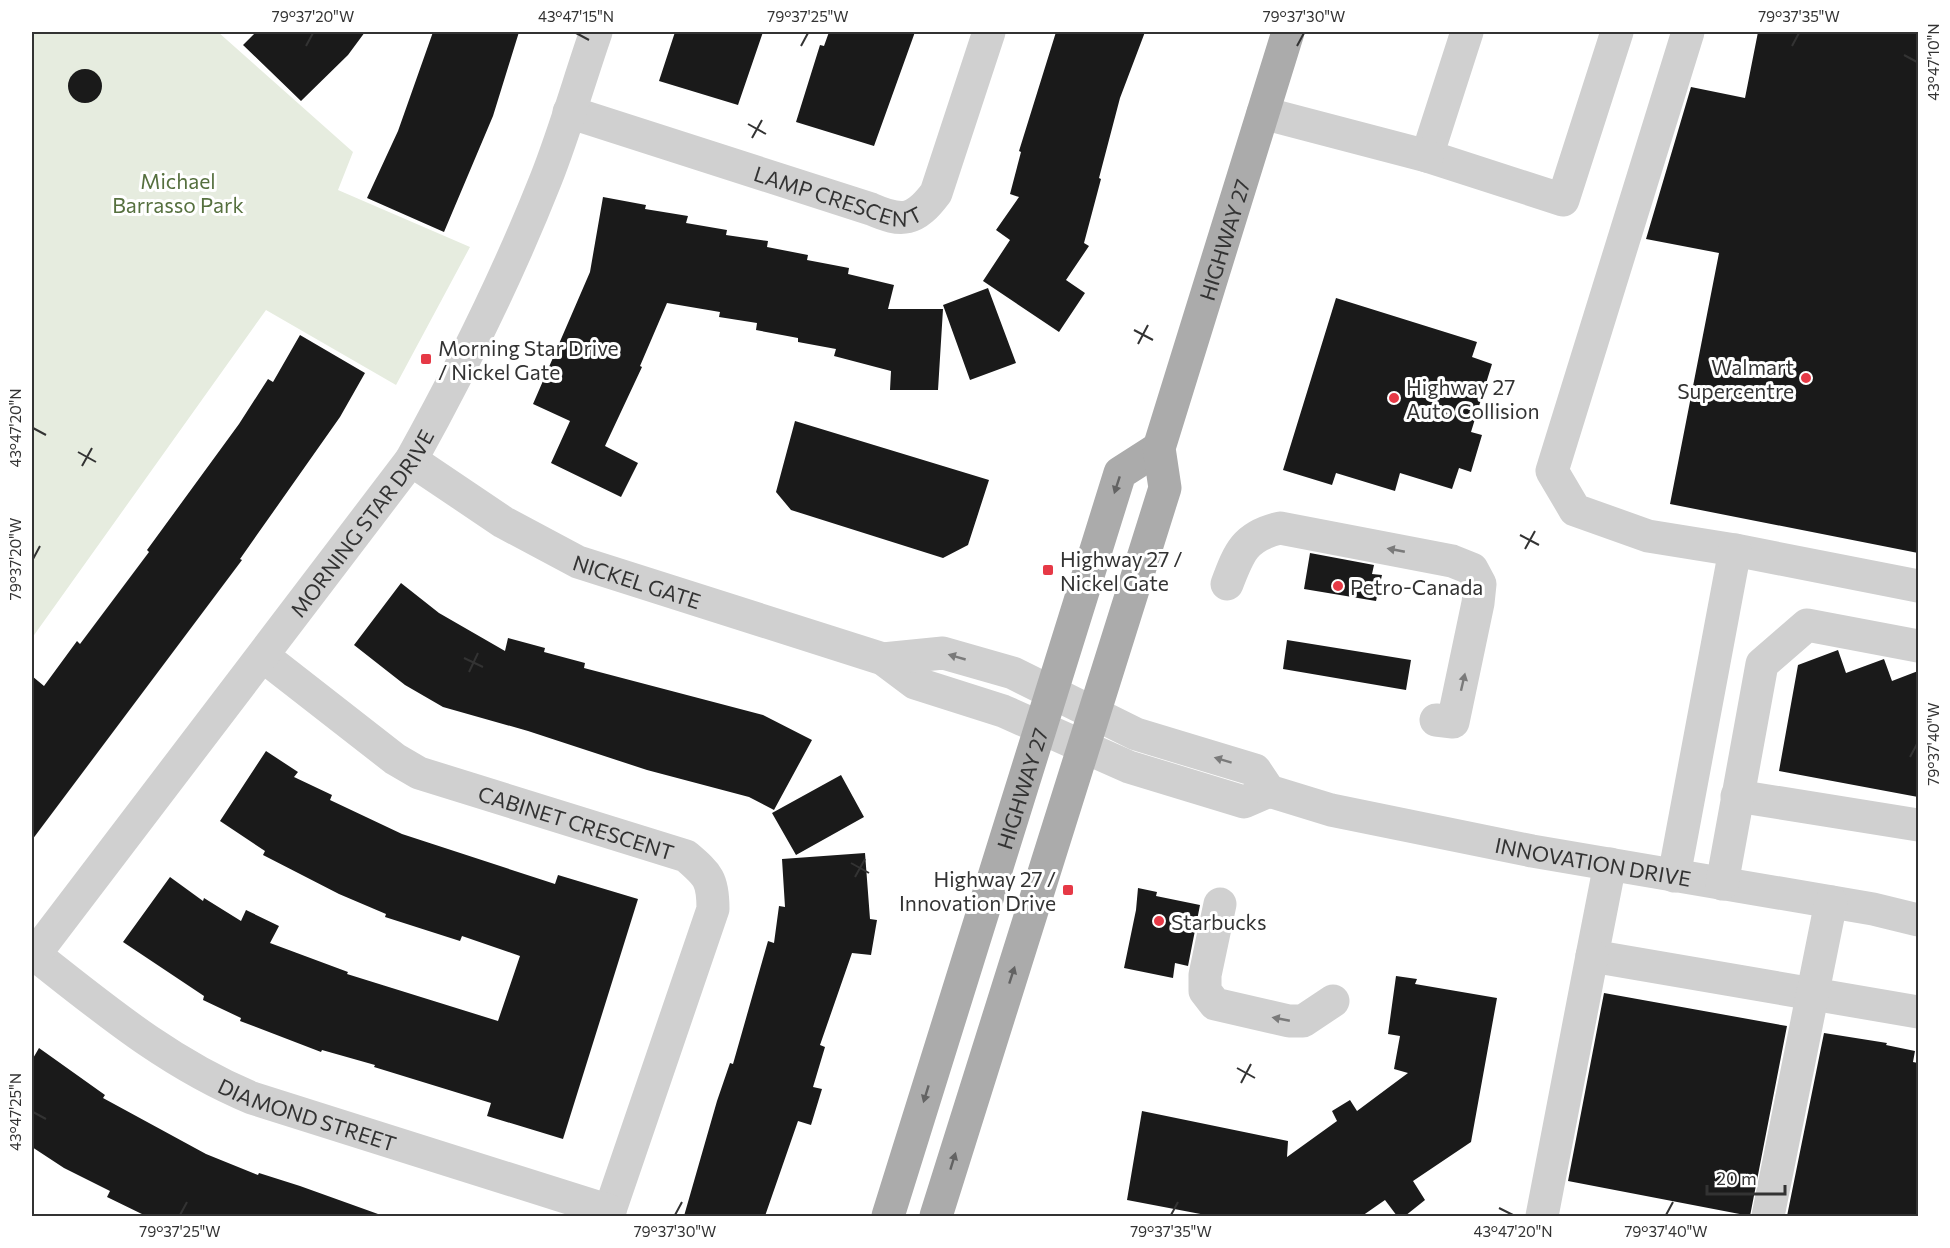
<svg xmlns="http://www.w3.org/2000/svg" width="1950" height="1248" font-family="Commissioner,sans-serif">
  <style>
    .green { fill: #e6ecdf }
    .building { fill: #1a1a1a }
    .lines { fill: none; stroke-linecap: round; stroke-linejoin: round }
    .minor { stroke: #d0d0d0; stroke-width: 33 }
    .major { stroke: #ababab; stroke-width: 33 }
    .oneway { fill: #636363 }
    .oneway2 { fill: #7a7a7a }
    .ticks { fill: none; stroke: #333; stroke-width: 2 }
    .poi-dot { fill: #e63946; stroke: #fff; stroke-width: 2 }
    .labels { text-anchor: middle; dominant-baseline: central; stroke-width: 6; stroke-linejoin: round; paint-order: stroke }
    .park-label { font-size: 21px; fill: #56703f; stroke: #fff }
    .street-label { font-size: 21px; fill: #333; stroke: #fff }
    .poi-label { font-size: 21px; fill: #333; stroke: #fff; text-anchor: start }
    .neatline { fill: none; stroke: #333; stroke-width: 2 }
    .ticks-label { font-size: 15px; text-anchor: middle; fill: #333 }
  </style>
  <rect width="100%" height="100%" fill="#fff"/>
  <path class="green" d="M32 32H218L353 152 338 190 470 247 396 385 266 310 32 638Z"/>
  <path class="building" d="M256 32H365L348 55 301 101 243 45Z
    M433 32H519L493 116 444 232 367 198 398 131Z
    M675 32H763L738 105 659 81Z
    M829 32H915L874 146 796 122 820 45 824 46Z
    M1056 32H1145L1120 98 1099 178 1101 179 1084 243 1089 246 1066 280 1085 293 1059 332 983 281 1010 240 996 230 1019 197 1010 194 1021 152 1019 151Z
    M1758 32H1918V553L1670 504 1719 253 1646 239 1691 87 1745 98Z
    M68 86a17 17 0 1 1 34 0a17 17 0 1 1-34 0Z
    M603 197 646 205 645 209 688 216 686 223 727 230 726 235 768 241 767 247 808 255 807 260 849 268 848 274 894 285 888 309H943L938 390H890L891 371 834 356 836 349 798 342V338L756 330 757 323 719 317 720 312 667 303 640 366 642 367 605 446 638 463 621 497 551 463 570 421 533 404 590 272Z
    M988 288 1016 363 970 380 943 305Z
    M1336 298 1477 342 1472 357 1492 364 1471 432 1482 435 1471 472 1459 468 1452 489 1400 473 1395 491 1336 473 1332 485 1283 470Z
    M300 335 365 373 340 417 240 559 242 560 32 840V676L44 686 77 641 80 644 149 552 147 550 239 424 268 379 273 382Z
    M795 421 989 480 968 545 943 558 791 510 776 492Z
    M1310 553 1374 565 1372 574 1382 575 1376 601 1304 589Z
    M401 583 439 613 505 651 508 638 545 648 544 652 585 663 584 668 763 715 812 740 774 810 749 797 647 770 528 731 443 707 405 685 354 645Z
    M1287 640 1411 660 1406 690 1283 669Z
    M1838 650 1846 673 1884 659 1892 681 1918 671V797L1779 771 1798 665Z
    M266 751 298 772 294 777 332 795 330 800 402 834 555 884 558 875 638 899 563 1139 487 1116 491 1103 374 1067 375 1065 322 1050 321 1052 240 1021 241 1018 203 1000 204 996 123 942 170 877 203 901 204 898 241 921 246 910 279 926 270 943 348 972 347 974 498 1021 520 956 462 936 460 941 385 917 386 914 339 894 263 855 265 851 220 821Z
    M841 775 864 817 796 855 772 813Z
    M865 853 870 919 877 920 871 955 852 953 820 1045 825 1047 813 1087 822 1089 811 1125 798 1121 765 1216H684L717 1101 730 1063 733 1064 768 941 774 943 779 906 785 907 782 859Z
    M1138 888 1157 892 1156 896 1200 905 1188 966 1175 963 1173 978 1124 968 1136 910Z
    M1396 976 1417 979 1415 984 1497 998 1471 1142 1413 1181 1425 1200 1405 1216H1397L1385 1200 1362 1216H1211L1127 1200 1142 1111 1288 1141 1287 1157 1337 1121 1332 1111 1350 1100 1357 1111 1408 1073 1394 1069 1400 1036 1388 1034Z
    M1604 993 1787 1026 1750 1216 1568 1181Z
    M1824 1033 1887 1043 1886 1045 1915 1051 1913 1062 1918 1063V1216H1787Z
    M39 1048 105 1095 103 1098 206 1154 258 1175 259 1173 300 1186 378 1214 377 1216H146L107 1197 110 1191 64 1168 32 1147V1060Z"/>
  <g class="lines">
    <g class="minor">
      <path d="M1467 32 1427 156 1563 200 1617 32"/>
      <path d="M1688 32 1552 471 1575 510 1648 536 1735 550 1918 586"/>
      <path id="s1" d="M569 112 871 209C903 223 915 221 936 193L989 32"/>
      <path d="M1263 113 1427 156"/>
      <path id="s2" d="M411 460 503 522 578 562 883 659 915 683 1003 711 1129 767 1244 802 1269 791"/>
      <path d="M1227 584C1239 552 1245 536 1280 528L1452 561 1472 569 1480 584 1478 603 1453 722 1436 720"/>
      <path id="s3" d="M263 656 395 759 419 773 686 856C708 875 713 879 713 909L608 1216"/>
      <path id="s4" d="M883 659 943 653 1013 673 1136 734 1255 770 1269 791 1331 810 1532 851 1873 909 1918 920"/>
      <path d="M1737 796 1918 825"/>
      <path d="M1610 864 1592 956 1918 1012"/>
      <path d="M1674 876 1735 550"/>
      <path d="M1722 884 1762 664 1807 625 1918 646"/>
      <path d="M1220 904 1205 975V991L1215 1004 1289 1021H1303L1333 1001"/>
      <path id="s5" d="M34 954C104 1009 168 1063 252 1098L610 1211"/>
      <path id="s6" d="M32 958 411 460C461 370 508 275 546 179 565 131 579 81 596 32"/>
      <path d="M1542 1216 1592 956"/>
      <path d="M1768 1216 1831 902"/>
    </g>
    <g class="major">
      <path id="s7" d="M888 1216 1120 473 1159 448"/>
      <path id="s8" d="M936 1216 1165 488 1159 448 1288 32"/>
    </g>
  </g>
  <defs><path id="oneway-solid" d="M-6-.8H1V-3.2L6.5 0L1 3.2V.8H-6Z" transform="scale(1.5)"/></defs>
  <g class="oneway">
    <use href="#oneway-solid" transform="translate(1117 485) rotate(108)"/>
    <use href="#oneway-solid" transform="translate(1012 975) rotate(-72)"/>
    <use href="#oneway-solid" transform="translate(926 1094) rotate(107)"/>
    <use href="#oneway-solid" transform="translate(953 1161) rotate(-73)"/>
  </g>
  <g class="oneway2">
    <use href="#oneway-solid" transform="translate(1396 550) rotate(-169)"/>
    <use href="#oneway-solid" transform="translate(957 657) rotate(-164)"/>
    <use href="#oneway-solid" transform="translate(1463 682) rotate(-77)"/>
    <use href="#oneway-solid" transform="translate(1223 760) rotate(-163)"/>
    <use href="#oneway-solid" transform="translate(1281 1019) rotate(-169)"/>
  </g>
  <path class="ticks" d="M576 33 589 40M306 46 313 33M801 46 808 33M1297 46 1304 33M1792 46 1799 33M1904 55 1917 62M748 124 766 134M752 138 762 120M1134 330 1153 340M1138 344 1148 325M33 428 46 435M78 452 96 462M82 466 92 448M1520 535 1539 545M1525 549 1535 531M33 559 40 546M464 658 483 667M469 672 478 653M1910 757 1917 744M851 863 869 873M855 877 865 859M1237 1068 1255 1078M1241 1083 1251 1064M33 1112 46 1119M1499 1208 1513 1215M180 1215 187 1202M675 1215 682 1202M1171 1215 1178 1202M1666 1215 1673 1202"/>
  <g class="poi-dot">
    <rect x="420" y="353" width="12" height="12" rx="3"/>
    <circle cx="1806" cy="378" r="6"/>
    <circle cx="1394" cy="398" r="6"/>
    <rect x="1042" y="564" width="12" height="12" rx="3"/>
    <circle cx="1338" cy="586" r="6"/>
    <rect x="1062" y="884" width="12" height="12" rx="3"/>
    <circle cx="1159" cy="921" r="6"/>
  </g>
  <g class="labels">
    <g class="park-label">
      <text x="178" y="180">Michael<tspan x="178" dy="24">Barrasso Park</tspan></text>
    </g>
    <g class="street-label">
      <text stroke="none"><textPath href="#s1" startOffset="282">LAMP CRESCENT</textPath></text>
      <text stroke="none"><textPath href="#s8" startOffset="1022">HIGHWAY 27</textPath></text>
      <text stroke="none"><textPath href="#s6" startOffset="546">MORNING STAR DRIVE</textPath></text>
      <text stroke="none"><textPath href="#s2" startOffset="258">NICKEL GATE</textPath></text>
      <text stroke="none"><textPath href="#s7" startOffset="448">HIGHWAY 27</textPath></text>
      <text stroke="none"><textPath href="#s3" startOffset="360">CABINET CRESCENT</textPath></text>
      <text stroke="none"><textPath href="#s4" startOffset="752">INNOVATION DRIVE</textPath></text>
      <text stroke="none"><textPath href="#s5" startOffset="320">DIAMOND STREET</textPath></text>
    </g>
    <g class="poi-label">
      <text x="438" y="347">Morning Star Drive<tspan x="438" dy="24">/ Nickel Gate</tspan></text>
      <text x="1794" y="366" text-anchor="end">Walmart<tspan x="1794" dy="24">Supercentre</tspan></text>
      <text x="1406" y="386">Highway 27<tspan x="1406" dy="24">Auto Collision</tspan></text>
      <text x="1060" y="558">Highway 27 /<tspan x="1060" dy="24">Nickel Gate</tspan></text>
      <text x="1350" y="586">Petro-Canada</text>
      <text x="1056" y="878" text-anchor="end">Highway 27 /<tspan x="1056" dy="24">Innovation Drive</tspan></text>
      <text x="1171" y="921">Starbucks</text>
    </g>
  </g>
  <rect width="1950" height="1248" fill="none" stroke="#ffffff" stroke-width="66"/>
  <path d="M1707 1185v9h78v-9" fill="none" stroke="#333333" stroke-width="3"/>
  <text x="1716" y="1185" font-size="18" fill="#333333" stroke="#ffffff" stroke-width="4.5" paint-order="stroke">20 m</text>
  <rect x="33" y="33" width="1884" height="1182" class="neatline"/>
  <g class="ticks-label">
    <text x="313" y="22">79°37'20"W</text>
    <text x="576" y="22">43°47'15"N</text>
    <text x="808" y="22">79°37'25"W</text>
    <text x="1304" y="22">79°37'30"W</text>
    <text x="1799" y="22">79°37'35"W</text>
    <text transform="translate(1934 62) rotate(-90)" y="5">43°47'10"N</text>
    <text transform="translate(16 428) rotate(-90)" y="5">43°47'20"N</text>
    <text transform="translate(16 559) rotate(-90)" y="5">79°37'20"W</text>
    <text transform="translate(1934 744) rotate(-90)" y="5">79°37'40"W</text>
    <text transform="translate(16 1112) rotate(-90)" y="5">43°47'25"N</text>
    <text x="180" y="1237">79°37'25"W</text>
    <text x="675" y="1237">79°37'30"W</text>
    <text x="1171" y="1237">79°37'35"W</text>
    <text x="1513" y="1237">43°47'20"N</text>
    <text x="1666" y="1237">79°37'40"W</text>
  </g>
</svg>
